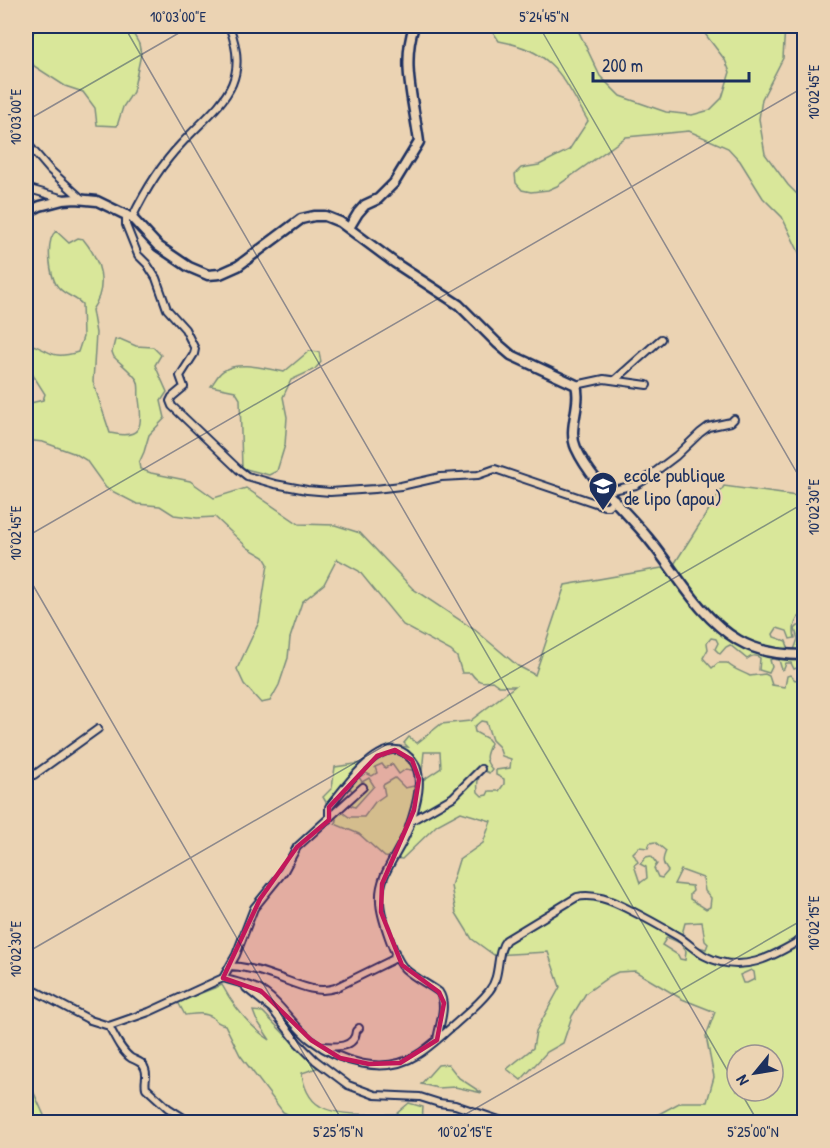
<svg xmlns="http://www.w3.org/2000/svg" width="830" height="1148" font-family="'Patrick Hand',sans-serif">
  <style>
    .green { fill: #d9e79a; stroke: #7a8b7c; stroke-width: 1.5; fill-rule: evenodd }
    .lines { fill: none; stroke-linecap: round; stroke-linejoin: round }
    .street-casing { stroke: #1b2f5e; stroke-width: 10 }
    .secondary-casing { stroke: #1b2f5e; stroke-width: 13 }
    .street { stroke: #ebd3b3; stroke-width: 6 }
    .secondary { stroke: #ebd3b3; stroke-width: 8 }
    .marked { fill: #c2185b; fill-opacity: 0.2; stroke: #c2185b; stroke-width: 4.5; stroke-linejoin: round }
    .ticks { fill: none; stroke: #1b2f5e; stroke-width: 1.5; stroke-opacity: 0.45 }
    .labels { text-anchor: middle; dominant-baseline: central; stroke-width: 4.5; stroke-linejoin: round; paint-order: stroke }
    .poi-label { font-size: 20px; fill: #1b2f5e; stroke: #ebd3b3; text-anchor: start }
    .neatline { fill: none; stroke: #1b2f5e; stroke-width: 2 }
    .ticks-label { font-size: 15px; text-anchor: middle; fill: #1b2f5e }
  </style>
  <rect width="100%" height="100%" fill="#ebd3b3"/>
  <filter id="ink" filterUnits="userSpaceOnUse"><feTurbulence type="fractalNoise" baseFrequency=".0167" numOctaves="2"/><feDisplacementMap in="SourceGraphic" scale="12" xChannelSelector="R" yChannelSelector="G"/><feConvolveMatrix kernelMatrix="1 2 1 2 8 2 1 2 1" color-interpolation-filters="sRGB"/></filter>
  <g filter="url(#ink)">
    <path class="green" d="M37 26H100L111 29 119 26 128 29 134 35 139 44 141 54 133 92 123 107 117 126 97 125 95 108 83 92 65 86 34 66 30 58 28 41Z
      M489 26H576L600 76 620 96 666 112 692 115 710 110 722 98 730 72 725 60 699 26H785L783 58 762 99 759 119 765 154 788 185 804 201V263L782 217 763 198 740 161 728 148 689 131 626 137 557 186 548 190 531 192 522 190 516 183 515 174 521 168 539 165 569 150 588 121C562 76 554 51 499 41Z
      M56 231 69 243 78 238 83 239C101 261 109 285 92 310L96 333 93 382 110 433C142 440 143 426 139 399 138 393 140 385 137 380 132 372 121 364 114 357L112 352 115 340 120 339 136 346 153 347 161 355 155 365 167 392 161 401 165 418 149 435 144 452 139 463 140 469 151 473 190 481 214 498 246 488 299 524 335 525 360 533 413 589 475 630 518 666 535 675 565 585 673 566 724 486 804 497V616H800C794 621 793 630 795 638L790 639 787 631 777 628 773 634 774 637 786 641 789 650H794L798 639 795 629 798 626H804V1122H644L681 1102H707L714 1077 706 1036 715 1012 682 999 635 971 618 972 610 976 586 993 572 1016 563 1043 547 1052 521 1080 507 1069 533 1048 536 1031 560 987 548 952 494 955 472 939 456 913 451 886 459 860 483 843 491 821 461 812 437 825 402 859 385 857 359 834 335 824 337 821 323 797 332 788 335 767 369 762 389 745 408 747 404 743 409 737 417 743 441 724 470 721 515 686H499L492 681C482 683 477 682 471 673H462L457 657 451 651 403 625 359 571 337 559 324 584 302 602 290 638 288 658 279 685 270 701 261 703 244 684 237 669 259 622 268 564 264 557 248 548 215 517 197 518 174 515 160 506 137 504 106 488 86 460 76 454 43 442 26 440V404L43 400 45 394 26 364V343C52 349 48 361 78 352L83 337 82 304C75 297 65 295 59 288 49 278 45 240 56 231ZM711 638 716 639 718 643 715 649 720 654 726 647 730 645 747 659C751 656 755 654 760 658L759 670 769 673 772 667 770 660 772 659 779 660 782 670 784 669 786 663H791L794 669 800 667 803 671 802 678 795 680 790 675 787 676 785 687 772 685 769 676 765 674 750 676C741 671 734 670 727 663H718L712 668 703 658 708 649 707 643ZM481 721 486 722 492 740 499 747 502 756 511 759 510 768 496 770V775L504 779V784L499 791H489L487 795 482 796 478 792C477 783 477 776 485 771L489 773 492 769C483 759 486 754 491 743L488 739 475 732 474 727ZM424 752H440L441 768 414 786 405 788 395 778 383 785 385 795 375 802 364 817H349L342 812 344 808 338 799 350 788 355 795 347 804 355 807 374 786 369 778 362 782 359 777 366 773 372 776 377 773 375 767 382 764 385 768 392 764 399 774 406 769 422 772ZM655 842 666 851C662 860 662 863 668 871L662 878 658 877 654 868 657 864 651 856 646 857 640 864 646 867 647 878 640 883 634 865 638 862 633 853 639 847 648 848 650 843ZM681 870 703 878 705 891 711 898 710 907 706 909 690 899V894L693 891 692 886 674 884ZM702 922 705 941 708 944 706 949 698 947 682 934 685 923ZM667 937 680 943 686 951 685 960 680 959 678 955 662 945ZM751 970 754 972 755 979 747 983H743L740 975ZM737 1055H773V1091H737Z
      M309 351 319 352 321 362 315 369 291 380 283 397 287 417 285 445 277 471 269 475 242 468 240 399 235 391 211 386C215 381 218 374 223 371 239 360 266 369 284 372Z
      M222 985C234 1007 249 1026 270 1040L256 1019 253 1011 263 1012 317 1068 302 1073C303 1085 309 1100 320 1106 335 1116 378 1115 396 1114L409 1103 423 1107 422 1122H303L283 1112 240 1055 225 1025C218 1023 217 1022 212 1017 204 1012 194 1014 185 1015L178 1002Z
      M448 1064 459 1078 482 1093 455 1087 438 1088 421 1084 438 1065Z
      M26 1083 33 1091 47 1122H26Z"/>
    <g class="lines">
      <g class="street-casing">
        <path id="street" d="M26 142 50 170 82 199
          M26 188 64 199
          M126 214V225L138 255 147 264 156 278 167 309 185 329 195 349 194 354 180 376 184 387 172 397 170 401 172 406 238 469 247 476 275 484 307 490 330 492 375 489 401 486 441 477 478 475 495 469 604 506H608L615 499
          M132 218C145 191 160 166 181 144 217 105 253 86 229 26
          M615 380 661 339
          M576 385 604 379 647 385
          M608 491 636 485 643 481 676 456 700 433 708 427 731 422 734 419
          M26 776 34 775 98 729
          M329 819V807C343 790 369 752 392 750 399 749 404 752 409 757 428 772 415 810 408 830 399 854 378 874 380 901 380 915 395 960 405 969 415 978 428 984 439 992 448 1005 439 1025 437 1040
          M411 821 453 797 481 769
          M230 966C244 967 258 970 271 975 291 981 314 995 335 988L392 960 394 958 395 952
          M223 978C235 982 247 984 258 989 279 1000 292 1025 311 1040 340 1062 384 1076 417 1055 430 1047 441 1036 453 1026 465 1015 479 1004 489 991 502 975 495 953 506 940L577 897C594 893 612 901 626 908 644 917 662 927 679 937 688 943 696 951 705 956 741 975 773 957 804 938
          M26 986 90 1020 109 1026 149 1012 223 978 236 955 254 908 284 871 297 847 363 787
          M246 988 272 1009 298 1043 315 1060 348 1085 375 1095 420 1097 439 1103 455 1105 505 1122
          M109 1026C115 1037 121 1051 131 1058 137 1061 143 1062 145 1069 148 1076 144 1081 146 1088L168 1108 190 1122
          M320 1046C334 1047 355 1049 356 1031L359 1028"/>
      </g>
      <g class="secondary-casing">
        <path id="secondary" d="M26 213 40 206 63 200 76 199 97 201 132 218 158 246 189 267 208 275 220 274 238 266 301 219 314 216H325L340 222 395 263 459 305 497 343 511 355 576 385C582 405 567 428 576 448 591 481 625 510 648 538 677 573 698 616 738 640 758 652 782 655 804 655
          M349 228 358 213 365 205 378 199 394 183 419 142C414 103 401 64 414 26"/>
      </g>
      <use href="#street" class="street"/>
      <use href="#secondary" class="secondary"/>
    </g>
  </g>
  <path class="marked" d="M395 750 412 760 419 779 414 810 382 884 381 912 402 965 439 992 444 1003 437 1040 400 1063 369 1064 340 1058 311 1040 261 991 223 978 260 899 297 847 329 820V807L377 756Z"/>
  <path class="ticks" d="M124 26 737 1087M539 26 804 485M26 121 191 26M26 537 804 87M26 573 343 1122M26 953 804 503M740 1091 758 1122M452 1122 804 919"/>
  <defs>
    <g id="school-pin" transform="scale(1.5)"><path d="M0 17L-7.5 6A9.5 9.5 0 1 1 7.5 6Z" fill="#1b2f5e" stroke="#ebd3b3"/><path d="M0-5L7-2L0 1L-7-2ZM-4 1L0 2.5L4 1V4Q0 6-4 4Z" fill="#fff"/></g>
  </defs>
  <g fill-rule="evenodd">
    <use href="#school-pin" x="603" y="486"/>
  </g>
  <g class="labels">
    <g class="poi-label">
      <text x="624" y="474">ecole publique<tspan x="624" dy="23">de lipo (apou)</tspan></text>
    </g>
  </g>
  <rect width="830" height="1148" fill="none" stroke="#ebd3b3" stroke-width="66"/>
  <g transform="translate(755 1073) rotate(240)"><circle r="28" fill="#ebd3b3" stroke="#989191" stroke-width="1.5"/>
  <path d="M0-4.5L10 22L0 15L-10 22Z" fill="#1b2f5e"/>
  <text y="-9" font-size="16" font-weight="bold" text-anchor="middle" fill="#1b2f5e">N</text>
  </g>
  <path d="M593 72v9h156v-9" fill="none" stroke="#1b2f5e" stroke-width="3"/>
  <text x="602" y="72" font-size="18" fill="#1b2f5e" stroke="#ebd3b3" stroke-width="4.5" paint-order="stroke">200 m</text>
  <rect x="33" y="33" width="764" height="1082" class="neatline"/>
  <g class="ticks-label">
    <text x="178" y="22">10°03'00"E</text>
    <text x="544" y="22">5°24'45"N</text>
    <text transform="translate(814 92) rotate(-90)" y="5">10°02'45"E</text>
    <text transform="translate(16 117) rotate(-90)" y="5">10°03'00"E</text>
    <text transform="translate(814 507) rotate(-90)" y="5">10°02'30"E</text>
    <text transform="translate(16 533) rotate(-90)" y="5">10°02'45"E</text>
    <text transform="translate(814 923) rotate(-90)" y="5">10°02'15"E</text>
    <text transform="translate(16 949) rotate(-90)" y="5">10°02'30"E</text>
    <text x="338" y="1137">5°25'15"N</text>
    <text x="465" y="1137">10°02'15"E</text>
    <text x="753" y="1137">5°25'00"N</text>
  </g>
</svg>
